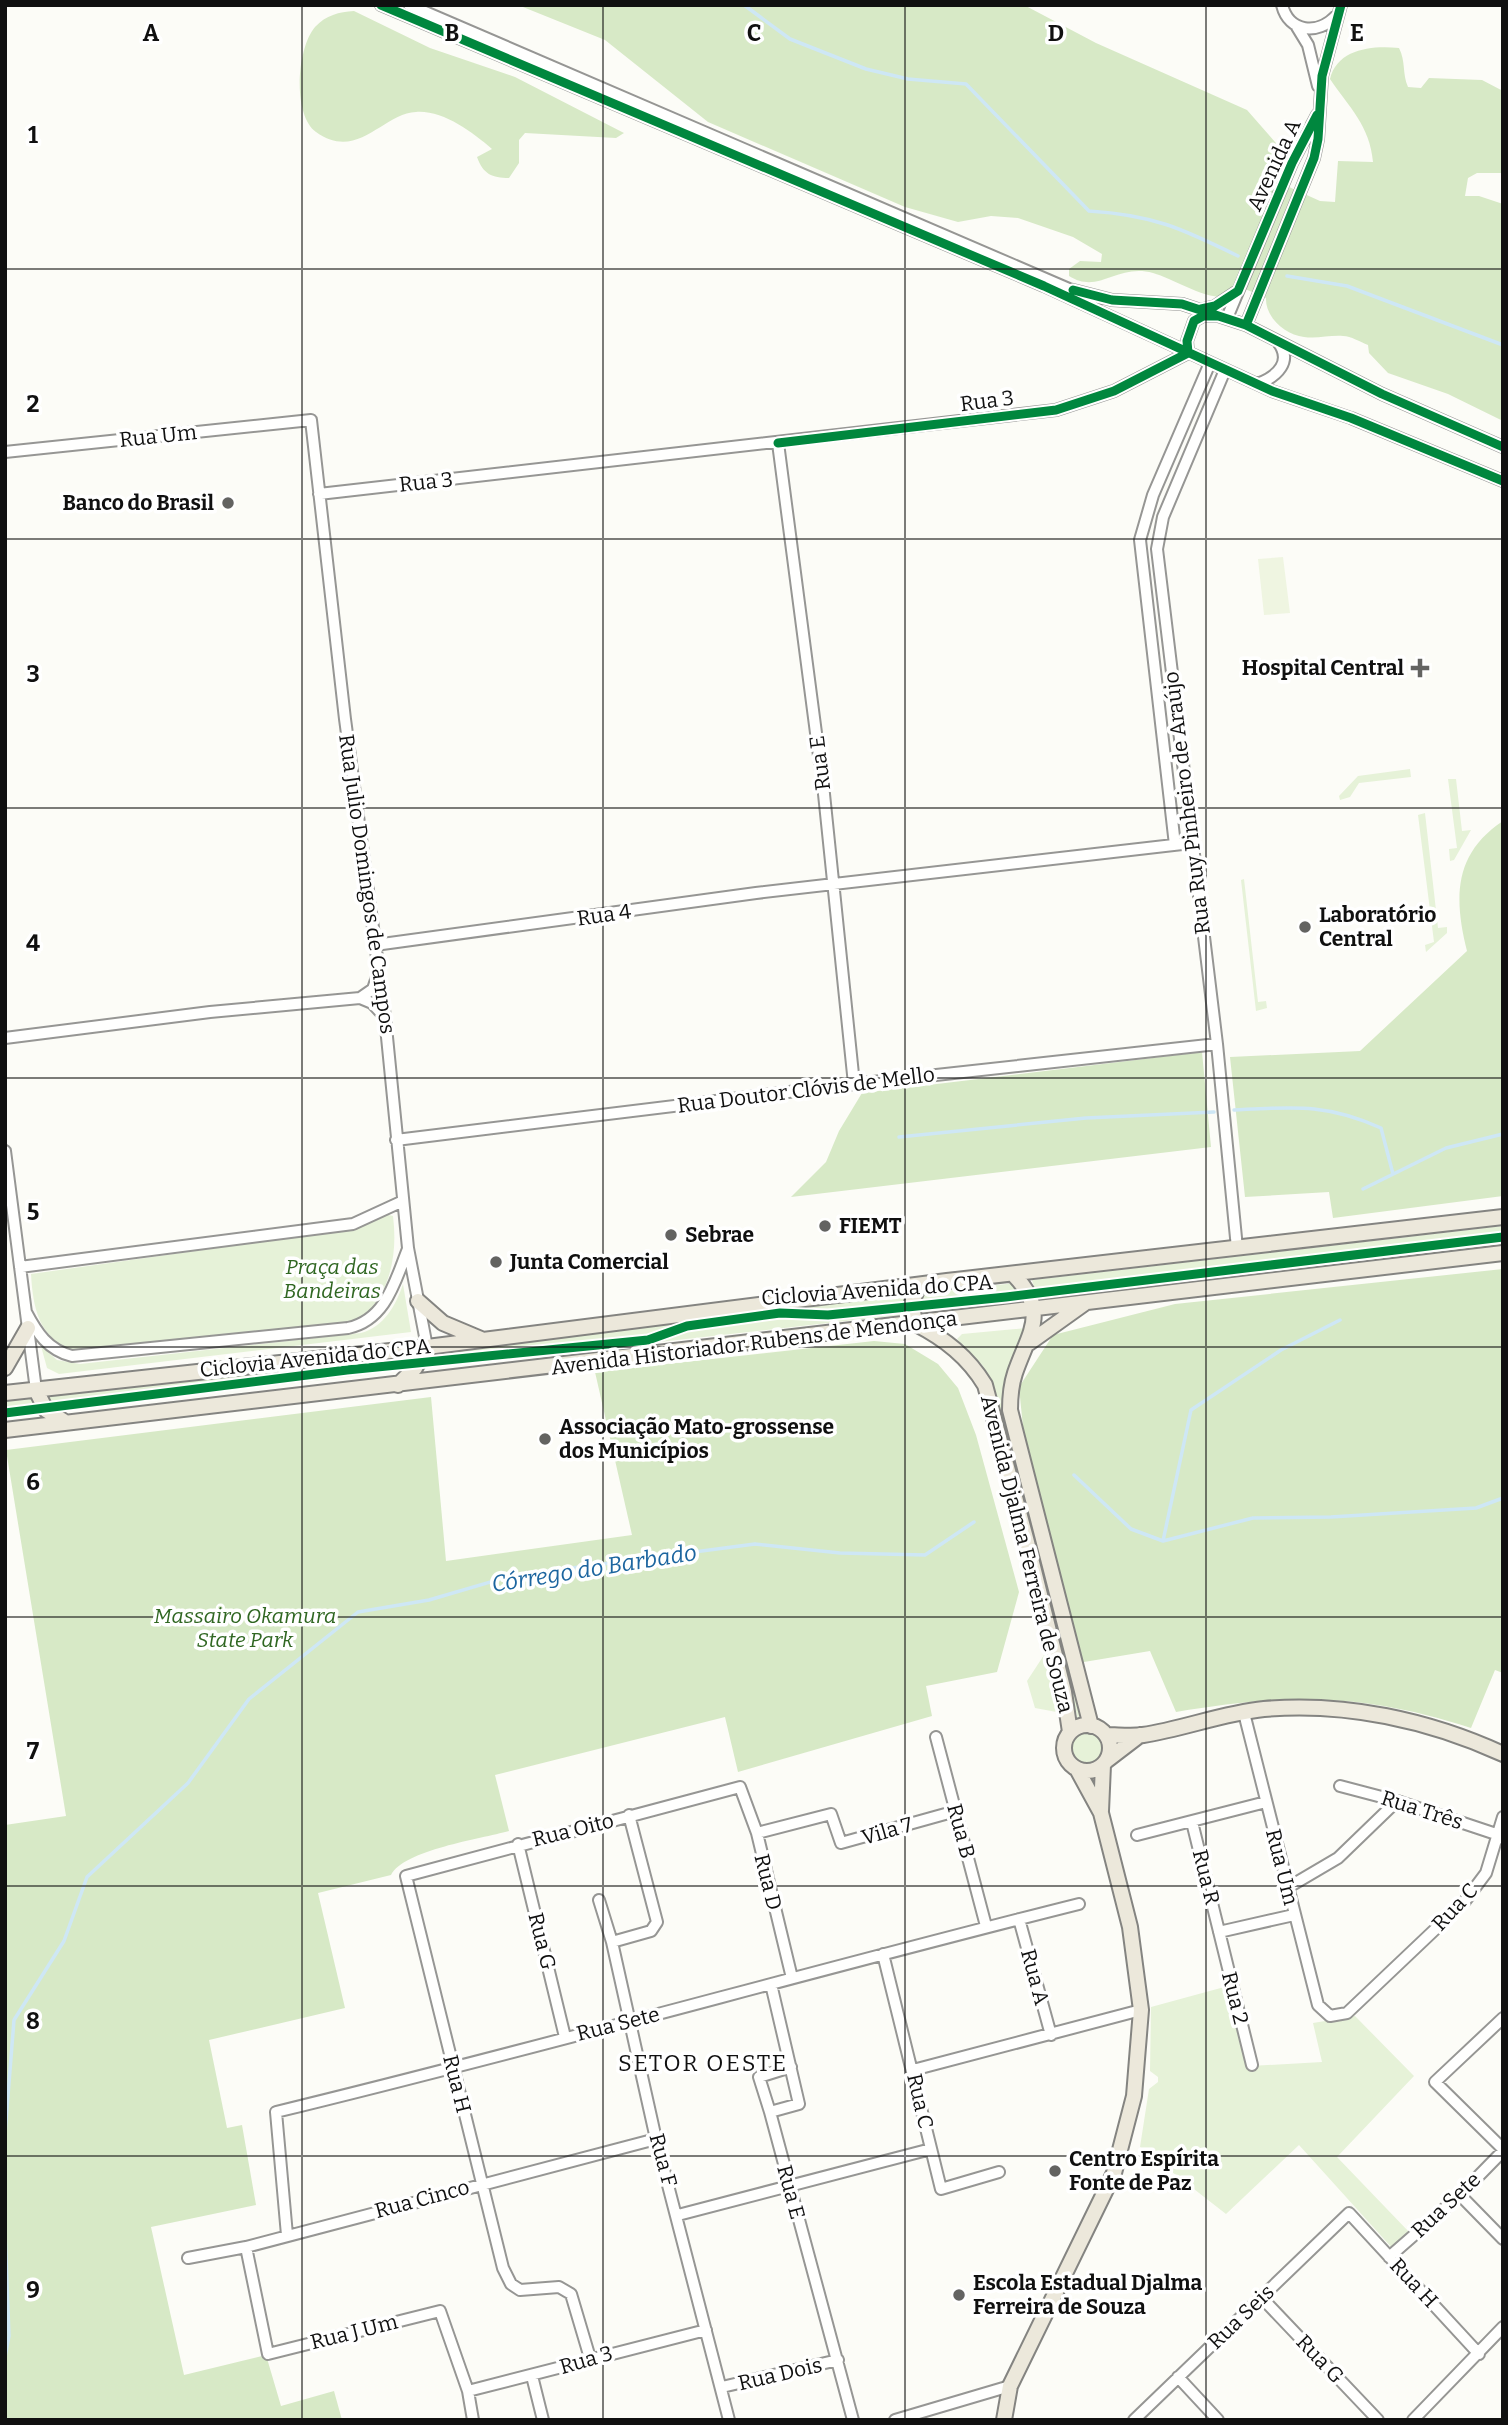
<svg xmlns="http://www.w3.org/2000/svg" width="1508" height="2425" font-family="Bitter,serif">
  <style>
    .green { fill: #e6f2d8 }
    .forest { fill: #d7e9c6 }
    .pitch { fill: #eff5e1 }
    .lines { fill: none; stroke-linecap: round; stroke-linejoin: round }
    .stream { stroke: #cee7f5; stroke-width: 3.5 }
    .minor-casing { stroke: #969694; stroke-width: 14 }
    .major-casing { stroke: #848481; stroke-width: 18 }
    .minor { stroke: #fffffe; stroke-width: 10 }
    .major { stroke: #ece8db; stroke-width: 14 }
    .cycleway-casing { stroke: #fff; stroke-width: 13 }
    .cycleway { stroke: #00873e; stroke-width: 9 }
    .grid { fill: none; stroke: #101010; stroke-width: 2; stroke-opacity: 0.55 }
    .poi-dot { fill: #636361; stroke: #fff; stroke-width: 2.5 }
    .labels { text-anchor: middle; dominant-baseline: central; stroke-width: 7; stroke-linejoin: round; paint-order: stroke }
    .street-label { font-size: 21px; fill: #101010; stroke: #fff }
    .poi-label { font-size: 21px; font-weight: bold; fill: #101010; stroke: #fff; text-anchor: start }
    .park-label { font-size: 21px; font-style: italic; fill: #306722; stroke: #fff }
    .water-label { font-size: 23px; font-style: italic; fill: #1c659f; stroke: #fff }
    .neighbourhood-label { font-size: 23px; letter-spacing: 2px; fill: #101010; stroke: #fff }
    .grid-label { font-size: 23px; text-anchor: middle; font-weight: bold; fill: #101010; stroke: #fff; stroke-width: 7; stroke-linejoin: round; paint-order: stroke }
  </style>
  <rect width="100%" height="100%" fill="#fcfcf7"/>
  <path class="green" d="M1410 769 1411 777 1359 783 1350 797 1340 800 1339 796 1358 776Z
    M1448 779H1456L1462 831 1471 830 1454 860 1450 861 1449 849 1457 848Z
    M1425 813 1438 928 1447 927V933L1426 952 1425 945 1434 942 1418 815Z
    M1244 879 1258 1002 1266 1001 1267 1008 1256 1011 1241 880Z
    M385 1214 393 1216C398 1255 390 1296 358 1323L72 1352C39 1336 33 1309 31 1274L352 1229Z
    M1503 1226V1243L1037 1299 1032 1280Z
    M1015 1283 1027 1300 914 1313 918 1294Z
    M403 1284 411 1332 59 1374 47 1368 41 1346 57 1360 80 1364 361 1333C384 1327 396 1305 403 1284Z
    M906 1295 908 1314 420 1369 429 1351Z
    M1027 1328 1009 1374 1033 1535 996 1393 983 1366 957 1339 962 1334Z
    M418 1354 405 1370 60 1411 56 1410 47 1396Z
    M35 1398 42 1414 5 1419V1401Z
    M1036 1551H1039L1046 1574 1081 1714 1078 1719Z
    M1044 1655 1048 1657 1062 1713 1035 1708 1027 1681Z
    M1072 1748a16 16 0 1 1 32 0a16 16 0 1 1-32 0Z
    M1228 1986 1250 2066 1322 2062 1313 2023 1355 2016 1414 2076 1337 2157 1410 2233 1393 2249 1299 2145 1226 2214 1140 2147 1149 2089 1158 2082V2077L1150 2071 1151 2007Z"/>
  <path class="forest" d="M518 5H1024L1096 43 1247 110 1282 150 1289 187 1320 201 1335 202 1338 161 1373 162C1370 126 1349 107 1330 79 1337 49 1372 45 1399 48 1406 62 1402 73 1408 87L1421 88 1429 78 1482 80 1503 91V173H1477L1468 178 1465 196H1479L1503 204V421L1448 394 1388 373 1369 353 1368 345C1360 342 1351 336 1343 336 1330 335 1317 339 1304 337 1285 335 1265 317 1266 298L1245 289C1221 312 1179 280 1153 273 1117 263 1099 295 1069 276V269L1080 261 1101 262 1102 254 1073 237 1018 218 991 216 958 222 905 207 708 122 605 40Z
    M354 11 430 48 515 77 624 133 616 138 525 133 519 140V163L509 178C492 178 483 174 477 157L492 149C472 132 443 110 416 112 383 113 358 162 316 132 292 114 297 48 315 27 326 15 339 12 354 11Z
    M1503 821V1196L1333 1218 1329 1192 1245 1197 1230 1057 1360 1051 1467 951C1454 899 1453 854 1503 821Z
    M1202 1052 1211 1147 791 1197 826 1162 839 1131 862 1093Z
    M1503 1269V1673L1495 1670 1471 1728C1362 1693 1288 1693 1176 1712L1150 1651 1078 1663 1024 1437 1019 1387 1053 1335 1175 1304Z
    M874 1341 905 1344 938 1364 958 1388 976 1435 1019 1592 997 1672 926 1686 932 1716 738 1772 725 1717 495 1775 509 1831C480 1839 404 1850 391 1875L318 1893 345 2008 209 2040 227 2128 242 2125 256 2205 151 2227 184 2375 266 2355 281 2406 334 2391 342 2420H5V1825L66 1816 6 1450 431 1397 446 1561 632 1535 595 1372Z"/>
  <path class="pitch" d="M1283 557 1290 613 1264 615 1258 559Z"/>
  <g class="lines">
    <path class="stream" d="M744 5 790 39 866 69 908 79 966 84 1089 211C1153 215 1181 228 1238 256
      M1287 276 1347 286 1503 345
      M1234 1110C1293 1107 1326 1103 1381 1128L1393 1174
      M899 1137 1086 1118 1214 1112
      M1363 1189 1446 1148 1503 1134
      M1074 1475 1131 1529 1163 1541 1191 1410 1281 1350 1340 1320
      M1163 1541 1253 1518 1331 1517 1476 1508 1503 1498
      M5 2133 14 2020 64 1941 87 1877 188 1783 249 1699 358 1612 429 1600 511 1576 755 1544 840 1553 925 1555 974 1522
      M5 2232 9 2336 5 2357"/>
    <g class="minor-casing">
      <path id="minor" d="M381 5 1044 286 1272 391 1351 418 1503 481
        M409 5 1069 289 1112 300 1182 304 1246 325 1382 394 1503 447
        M1282 5C1289 33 1318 35 1336 16
        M1297 27 1308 45 1318 86
        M1204 309 1215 306 1236 292
        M1227 318 1292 163 1317 115
        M1246 325 1314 158 1318 139 1322 76 1341 5
        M1225 370 1163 517 1157 549 1217 1044 1237 1248
        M1257 384C1277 377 1294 361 1277 341
        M778 443 824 794 854 1084
        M5 452 311 420 345 719 385 1017 408 1248 427 1347
        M319 494 1056 410 1114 391 1188 353 1187 341 1194 321 1203 316H1215
        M1175 845 1140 540 1153 495 1210 363
        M375 945 756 893 1191 843
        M360 998 372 1003 385 1017
        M5 1038 210 1012 360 998 373 989 378 974
        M396 1140 854 1084 1217 1044
        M5 1151 36 1390
        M20 1267 353 1224 403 1201
        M26 1312C37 1333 48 1350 72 1356L348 1328C386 1320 395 1281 408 1249
        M1244 1713 1318 2005 1330 2016 1347 2013 1465 1901 1486 1873 1503 1817
        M936 1737 986 1926
        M1340 1786 1397 1801 1496 1834 1503 1839
        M1192 1822 1252 2065
        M757 1833 831 1814 841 1843 956 1811
        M1137 1835 1266 1802
        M518 1844 565 2037
        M1287 1888 1338 1858 1397 1801
        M599 1900 612 1942 656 2139 729 2420
        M1019 1919 1051 2035
        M1219 1932 1294 1915
        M612 1942 651 1931 657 1922 629 1815
        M883 1954 941 2189 999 2172
        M771 1984 799 2104 770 2112 853 2420
        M1503 2018 1435 2082 1503 2149
        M913 2070 1141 2010
        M770 2112 759 2077 791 2067
        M1460 2195 1503 2239
        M678 2215 931 2149
        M287 2235 276 2112C545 2047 811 1971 1079 1904
        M246 2247 268 2354 440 2311 468 2391 473 2420
        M1389 2257 1460 2195 1503 2151
        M188 2258 246 2247 656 2139
        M1262 2298 1378 2420
        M590 2358 571 2294 559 2287 520 2290 511 2284 503 2268 406 1876 740 1787 757 1833 792 1978
        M532 2376 543 2420
        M1178 2377 1218 2420
        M722 2387 838 2360
        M468 2391 706 2330
        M895 2420 1010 2386
        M1134 2420 1349 2213 1479 2354
        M1413 2420 1503 2327"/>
    </g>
    <g class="major-casing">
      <path id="major" d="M1013 1274C1050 1312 1029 1332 1015 1373 1011 1385 1010 1398 1010 1410L1091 1726
        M919 1285 911 1305 916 1324C945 1339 968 1357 985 1385L1027 1542 1064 1692 1070 1732
        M418 1301 443 1323 481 1339
        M1029 1343 1085 1303
        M5 1368 28 1328
        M398 1385 415 1368 427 1347
        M36 1390 46 1410 65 1422
        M5 1393 427 1347 947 1281 1503 1217
        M5 1430 1503 1253
        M1064 1748a23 23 0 1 1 46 0a23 23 0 1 1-46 0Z
        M1106 1735C1118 1735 1131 1737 1143 1735 1183 1729 1223 1713 1264 1709 1345 1702 1429 1720 1503 1754
        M1106 1761 1140 1735
        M1101 1811 1103 1765
        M1004 2420 1010 2386 1114 2173 1134 2096 1141 2010 1130 1927 1101 1813 1077 1769"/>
    </g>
    <use href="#minor" class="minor"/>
    <use href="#major" class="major"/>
    <g class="cycleway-casing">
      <path id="cycleway" d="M381 5 1044 286 1272 391 1351 418 1503 481
        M1073 290 1112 300 1182 304 1246 325 1382 394 1503 447
        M1201 309 1215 306 1238 291 1292 163 1317 115
        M1246 325 1314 158 1318 139 1322 76 1341 5
        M778 443 1056 410 1114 391 1188 353 1187 341 1194 321 1203 316H1217
        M5 1413 347 1370 648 1340 687 1326 780 1313 828 1315 1006 1297 1503 1237"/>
    </g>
    <use href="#cycleway" class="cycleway"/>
  </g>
  <path class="grid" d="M302 5V2420M603 5V2420M905 5V2420M1206 5V2420M5 269H1503M5 539H1503M5 808H1503M5 1078H1503M5 1347H1503M5 1617H1503M5 1886H1503M5 2156H1503"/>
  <g class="poi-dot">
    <circle cx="228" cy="503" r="7"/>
    <path d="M1416.5 657.5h7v7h7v7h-7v7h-7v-7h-7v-7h7z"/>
    <circle cx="1305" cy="927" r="7"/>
    <circle cx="825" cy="1226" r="7"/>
    <circle cx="671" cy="1235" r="7"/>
    <circle cx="496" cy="1262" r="7"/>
    <circle cx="545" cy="1439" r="7"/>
    <circle cx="1055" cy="2171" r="7"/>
    <circle cx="959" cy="2295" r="7"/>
  </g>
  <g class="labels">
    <g class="street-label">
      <text transform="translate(1274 165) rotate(-65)">Avenida A</text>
      <text transform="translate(987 401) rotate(-7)">Rua 3</text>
      <text transform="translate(158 436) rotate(-6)">Rua Um</text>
      <text transform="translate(426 482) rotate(-6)">Rua 3</text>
      <text transform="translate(820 763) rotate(-97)">Rua E</text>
      <text transform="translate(1187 803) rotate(-97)">Rua Ruy Pinheiro de Araújo</text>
      <text transform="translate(367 884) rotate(82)">Rua Julio Domingos de Campos</text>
      <text transform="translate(604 915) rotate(-8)">Rua 4</text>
      <text transform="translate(806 1090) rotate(-7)">Rua Doutor Clóvis de Mello</text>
      <text transform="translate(877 1290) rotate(-4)">Ciclovia Avenida do CPA</text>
      <text transform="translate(754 1343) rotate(-7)">Avenida Historiador Rubens de Mendonça</text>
      <text transform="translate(315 1358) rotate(-6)">Ciclovia Avenida do CPA</text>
      <text transform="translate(1027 1554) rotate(76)">Avenida Djalma Ferreira de Souza</text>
      <text transform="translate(1422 1810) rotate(18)">Rua Três</text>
      <text transform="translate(573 1830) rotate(-14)">Rua Oito</text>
      <text transform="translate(887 1831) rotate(-16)">Vila 7</text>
      <text transform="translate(961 1831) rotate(75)">Rua B</text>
      <text transform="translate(1282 1867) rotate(76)">Rua Um</text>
      <text transform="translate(1206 1877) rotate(76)">Rua R</text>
      <text transform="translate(768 1882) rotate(76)">Rua D</text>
      <text transform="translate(1455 1907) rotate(-47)">Rua C</text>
      <text transform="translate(542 1941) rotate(76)">Rua G</text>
      <text transform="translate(1035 1977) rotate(75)">Rua A</text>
      <text transform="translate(1235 1998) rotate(76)">Rua 2</text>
      <text transform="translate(618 2024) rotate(-14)">Rua Sete</text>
      <text transform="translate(457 2084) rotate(76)">Rua H</text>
      <text transform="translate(920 2101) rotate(77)">Rua C</text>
      <text transform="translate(663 2160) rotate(75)">Rua F</text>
      <text transform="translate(791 2192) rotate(75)">Rua E</text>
      <text transform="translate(422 2199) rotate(-15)">Rua Cinco</text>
      <text transform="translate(1446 2205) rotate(-43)">Rua Sete</text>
      <text transform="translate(1414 2283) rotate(47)">Rua H</text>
      <text transform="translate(1241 2317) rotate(-44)">Rua Seis</text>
      <text transform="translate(354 2332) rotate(-14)">Rua J Um</text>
      <text transform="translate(1320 2359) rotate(46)">Rua G</text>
      <text transform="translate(586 2360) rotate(-16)">Rua 3</text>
      <text transform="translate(780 2374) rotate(-13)">Rua Dois</text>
    </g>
    <g class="poi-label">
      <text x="214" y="503" text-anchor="end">Banco do Brasil</text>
      <text x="1404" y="668" text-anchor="end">Hospital Central</text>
      <text x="1319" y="915">Laboratório<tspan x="1319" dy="24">Central</tspan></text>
      <text x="839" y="1226">FIEMT</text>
      <text x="685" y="1235">Sebrae</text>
      <text x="510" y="1262">Junta Comercial</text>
      <text x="559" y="1427">Associação Mato-grossense<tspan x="559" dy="24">dos Municípios</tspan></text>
      <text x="1069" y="2159">Centro Espírita<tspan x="1069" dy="24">Fonte de Paz</tspan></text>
      <text x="973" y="2283">Escola Estadual Djalma<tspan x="973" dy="24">Ferreira de Souza</tspan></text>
    </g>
    <g class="park-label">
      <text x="332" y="1267">Praça das<tspan x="332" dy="24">Bandeiras</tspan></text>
      <text x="245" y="1616">Massairo Okamura<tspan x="245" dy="24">State Park</tspan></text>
    </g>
    <g class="water-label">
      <text transform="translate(594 1568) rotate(-9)">Córrego do Barbado</text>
    </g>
    <g class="neighbourhood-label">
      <text x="703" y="2063">SETOR OESTE</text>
    </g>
  </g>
  <g class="grid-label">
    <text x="151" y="41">A</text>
    <text x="452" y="41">B</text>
    <text x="754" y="41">C</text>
    <text x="1056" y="41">D</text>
    <text x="1357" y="41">E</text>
    <text x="33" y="143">1</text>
    <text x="33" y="412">2</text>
    <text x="33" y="682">3</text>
    <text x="33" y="951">4</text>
    <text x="33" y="1220">5</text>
    <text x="33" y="1490">6</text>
    <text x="33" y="1759">7</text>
    <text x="33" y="2029">8</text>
    <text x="33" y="2298">9</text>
  </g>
  <rect width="1508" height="2425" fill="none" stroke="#101010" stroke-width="14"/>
</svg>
